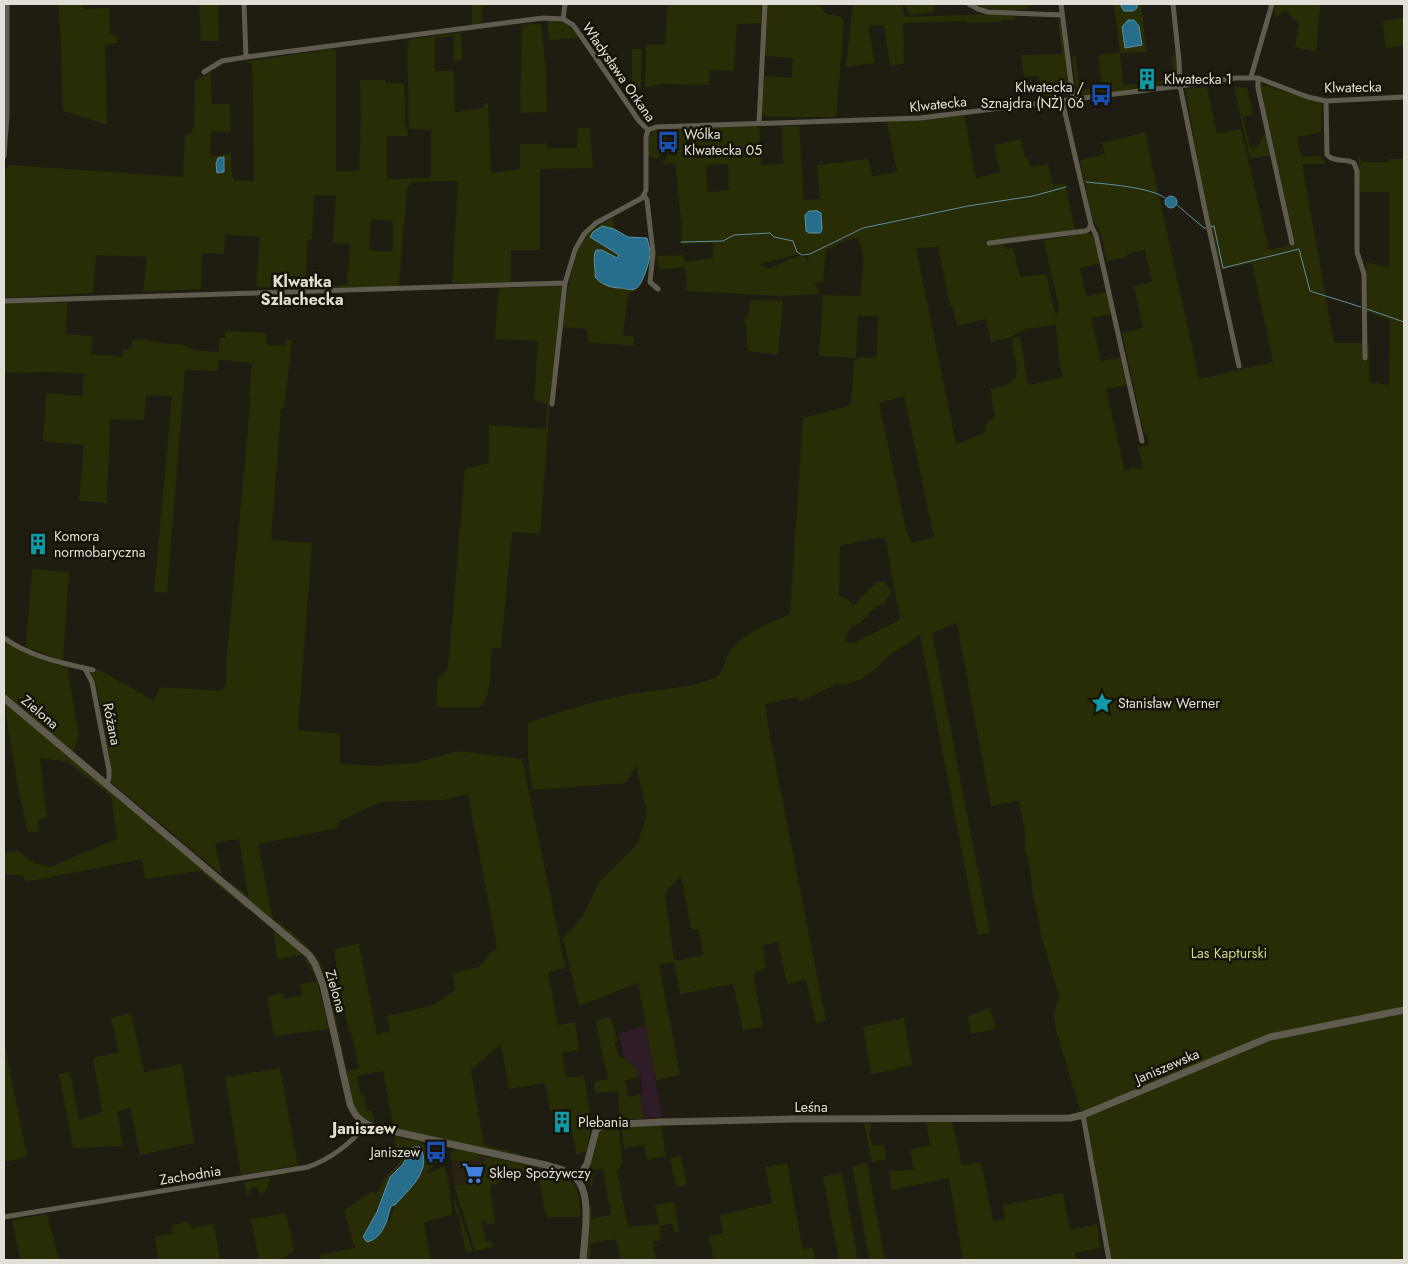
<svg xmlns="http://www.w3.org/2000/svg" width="1408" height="1264" font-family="Jost,sans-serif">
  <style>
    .commercial { fill: #292212 }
    .industrial { fill: #2e1d26 }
    .green { fill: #282d06; fill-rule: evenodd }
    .water { fill: #266e8c; stroke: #5e90a3 }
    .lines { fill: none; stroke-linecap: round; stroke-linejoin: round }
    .stream { stroke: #5e90a3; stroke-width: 1 }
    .street { stroke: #5f5c4f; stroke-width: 5 }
    .secondary { stroke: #5f5c4f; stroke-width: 7 }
    .labels { text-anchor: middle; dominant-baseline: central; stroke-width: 5; stroke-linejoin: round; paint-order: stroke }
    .street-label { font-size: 14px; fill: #e1dfd8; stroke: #161308 }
    .poi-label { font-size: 14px; fill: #e1dfd8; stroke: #161308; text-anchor: start }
    .park-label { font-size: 14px; fill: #cedb82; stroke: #161308 }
    .quarter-label { font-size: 16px; font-weight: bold; fill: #e2ddcf; stroke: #161308 }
  </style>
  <rect width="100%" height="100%" fill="#1f1c11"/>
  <path class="commercial" d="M478 1154 485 1156 484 1158 485 1174 477 1182 454 1186 451 1160 466 1163 479 1157Z"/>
  <path class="industrial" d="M646 1026 662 1117 643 1118 640 1094 643 1093 641 1077H638L635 1067 624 1058 621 1042 619 1033Z"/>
  <path class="green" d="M59 4H82L83 9 109 8 110 34 116 35 117 43 105 45 107 125 63 111Z
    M199 4H218L219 41H201Z
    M472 4H482L481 25 474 26 472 24Z
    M668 4H762L761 23 737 24 734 71 710 70 709 85 663 84 645 87 646 45H665Z
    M767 4H818L826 14 838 16 842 18 844 25 836 117H768L763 115 761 112 764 76 792 78 793 58 764 56Z
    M853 4H903V14L906 17 991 14 1016 16 1015 20H1001V22L967 23 966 21 903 23 904 64 890 66 884 25 868 26 875 63 846 67Z
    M906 4H934V12L911 15 907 11Z
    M975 4H1027V9C1011 11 990 11 975 4Z
    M1114 4H1141L1147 52 1120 53 1123 85 1136 84 1137 89 1102 93V91L1094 92V89L1102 88 1098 55 1120 53Z
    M1275 4H1323L1320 5 1316 52 1295 47 1299 24 1285 10 1275 19Z
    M1404 18V46L1386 48 1382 21Z
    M1061 20 1071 94 1042 97 1039 76 1024 77 1021 55 1062 54 1058 21Z
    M547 21C565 21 568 24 579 38L549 40Z
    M541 24 546 71 547 112 520 113 522 25Z
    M461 33 462 60 454 61V36L435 38V71H454L455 112 483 108 484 103H488L491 173 520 169V144H544L546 142 547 148H577L578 128H590L593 168 540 169V250H511V283H452L458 181 412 182 407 187 399 286 329 288V286L347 285 350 244 331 243 333 240 336 195H314L312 239H308L305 287H256L260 237 225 234 224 254 202 253 201 289 143 292 147 257 97 255 96 256 93 293 4 298V187L5 170 9 165 183 177 185 136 192 132 194 127 195 81 200 77 211 72 212 104H230L231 132 211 131 210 157 231 153 232 175 235 181H254L252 63H246V61L334 49 336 52V171H359L361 118 360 80H385V83H404L405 122 408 136H387V179L431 178V130L409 129 407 44 410 39ZM371 219 393 221V252L369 250Z
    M632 49H642L641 87 632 88Z
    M1176 54 1179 82 1177 83 1141 87V84L1172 79 1174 76 1171 55Z
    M1072 57H1076L1080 90 1090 89 1091 94H1079L1076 91Z
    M1260 84 1322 103 1321 132 1297 137 1301 157 1321 156 1326 164H1302L1334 343H1369V382L1389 385 1390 320 1367 312 1366 262 1389 268V192H1360L1358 156 1363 162H1388L1389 159H1404V1260H1111L1087 1124 1083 1111 1080 1110 1056 1030 1054 1015 1059 996 1042 939 1033 893 1029 862 1025 851V833L1019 801 991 806 957 623 932 633 990 933 978 935 920 635 887 657 877 668 861 679 845 685 837 684 799 702 798 697 765 704 770 737 826 1021 816 1023 806 980 787 984 778 942 763 945 766 968 753 974 763 1027 743 1030 733 984 680 994 674 962 659 964 680 1075 656 1080 638 983 579 1006 563 938 583 916 599 882 638 843 647 813 636 766 626 783 532 790 528 757V723C561 711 596 700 631 694 658 689 689 689 714 678 725 673 724 661 729 652 741 634 771 622 790 614L803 418 851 405 854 361 859 357 876 358 878 317 858 315 856 358 819 356 823 295 860 296C861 278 868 254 857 238 840 240 840 245 826 250L823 282 815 283 819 294 780 296 686 291 687 283 685 267 659 270 657 256 683 255 685 262 713 258V243L681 244 682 229 675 163 663 164V162L673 149 672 135 670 134 672 129 677 128 759 126 761 165 783 164 782 126H799L804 200 820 199 817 165 868 159 872 176 897 172 887 122 964 115 976 178 1000 172 994 145 1021 139 1025 158H1028L1030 167 1048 164 1053 185 1065 184 1075 230 983 241 1004 245 1005 249 1013 248 1020 277 1046 274 1056 317 1058 313 1059 307 1044 242 1045 240 1086 233 1094 235 1101 263 1080 268 1086 296 1107 292 1111 314 1091 318 1101 361 1120 357 1127 385 1106 389 1125 472 1132 468 1143 469 1138 447 1149 445 1147 434H1144L1122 333 1143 328 1134 286 1152 282 1145 250 1127 254V257L1107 261 1100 231 1092 218 1080 160 1105 154 1102 143 1145 132 1199 379 1273 362 1252 263 1221 270 1213 242 1185 89 1207 87 1217 134 1241 129 1269 250 1295 244 1260 89ZM728 164 729 190 708 192 706 165ZM938 247 950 305 953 307 957 326 986 319 991 342 1009 338 1025 329 1056 325 1059 362 1063 377 1028 385 1020 337 1014 338 1011 341 1017 367 1016 377 1005 386 990 388 995 416 986 424 985 433 956 444 916 248ZM804 253 809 256 807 266 806 258 801 256 791 258 769 269 759 264ZM904 396 934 537 912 543 906 530 879 403ZM885 537 900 620 853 643 846 642C847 623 855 629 865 618 871 611 874 606 884 604L892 591 885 582 877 581 853 606 847 599 839 596 840 546 870 539ZM681 875 691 929 699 930 703 955 674 961 665 894Z
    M1234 87 1247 88 1253 114 1243 117 1250 148 1258 146 1263 135 1266 134 1271 155 1250 159Z
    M654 129H664L665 131 666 152 657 159 652 158 648 155 649 138Z
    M613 218 614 229 602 226 592 239 619 255 617 258 602 250 595 263V274L615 288H633L635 291 628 294 623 335 634 337 633 346 588 342 587 329 562 327C565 304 572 256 585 237 592 227 603 223 613 218Z
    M563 286 550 404 540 534 512 532 501 648 492 649C490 667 493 693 480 707H436L437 680 448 668 465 469 489 463V425L546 429 547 404 534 400 538 341 495 339 498 291 501 288Z
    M750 300 783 301 778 355 748 351C747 340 747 328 744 318H748Z
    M56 301V303H68L65 334 93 336 91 354 122 357 123 346 124 350 131 349 132 340 141 339 154 342 185 345 194 350 219 352 220 338H225V331L266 333V345L286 346V339L292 340 284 409H281L271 540 312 543 298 730 340 734V764L374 766 414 763 459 751 522 759 565 966 563 969 548 972 558 1025 575 1022 579 1050 562 1053 566 1078 584 1076 592 1123 586 1152 576 1154 568 1108 550 1111 545 1083 509 1089 501 1044 471 1070 484 1145 521 1154 520 1157 379 1126V1123L393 1126 383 1071 357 1076 360 1094H364L367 1111 371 1110 374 1120 373 1123 363 1120 354 1105 332 1008H334L347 1071 359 1068 351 1032H349L338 974 326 977 332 998H330L322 972 314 958 276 923 278 921 303 942 316 956 326 973 337 970 334 949 359 944 377 1035 390 1031 387 1016 433 1005 455 990 453 973 479 967 491 952 497 948 468 794 443 800 380 802 338 822V828L258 844 272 915 274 917 272 920 228 883 229 881 248 896 239 839 215 843 222 875 112 783V773L96 684 91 674 84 666 102 671 154 701 160 687 222 691 226 685V664L251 395 249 399 252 363 219 360 217 371 185 370 167 593 154 592 172 396 146 395 144 420 110 419 107 503 79 501 84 445 43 441 46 393 82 396 84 374 48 372 4 373V303Z
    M32 569 69 572 63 659H58L26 647Z
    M4 641 47 662 67 667 79 736 73 752 4 693Z
    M4 702 249 907 247 909 200 871 145 879 142 859 26 882 23 876 4 874V852L18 851 34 863 50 867 117 839 111 796 67 762 40 758 47 817 38 820 39 831 28 832 18 788Z
    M276 930C292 944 306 956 318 975L316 977 302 955 277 959 274 933Z
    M317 981 329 1029 274 1036 267 996 283 993 284 999 302 995 300 984Z
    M990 1008 996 1029 971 1034 968 1016Z
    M131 1013 144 1072 182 1064 194 1143 140 1155 130 1108 117 1112 123 1146 73 1148 59 1074 70 1072 79 1120 102 1112 93 1058 119 1052 111 1018Z
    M610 1017 618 1041 615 1043 619 1058H624L635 1067 638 1077 625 1080 628 1097 640 1094 643 1119H620L618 1091 595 1093 594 1082 608 1079 595 1020Z
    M904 1018 912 1065 895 1069V1070L871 1074 863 1027Z
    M4 1041 27 1157 5 1162 4 1155Z
    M280 1068 298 1165 241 1175 225 1077Z
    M926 1121H952L962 1165 981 1162 993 1221 1005 1219 1003 1205 1063 1193 1070 1230 1097 1224 1101 1248 1075 1253 1076 1260H963L949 1178 892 1190 889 1171 914 1170 910 1149 930 1146Z
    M864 1123 871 1124V1130H869L872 1146 884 1145 886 1159 872 1162Z
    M649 1125 650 1127 653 1125H660L662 1127 666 1160V1156L647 1160 644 1145 624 1148 621 1126Z
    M610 1126 611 1130 617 1129V1126L619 1128 622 1162 620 1164 621 1169 617 1170 628 1227 659 1224 655 1205 674 1202 679 1232 674 1231 672 1224 659 1226 661 1240 653 1242 656 1260H620L616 1239 591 1243 590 1260H586L588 1207H592L591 1219 611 1215 603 1169 593 1170 592 1186H590V1174L589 1172 596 1135 601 1129Z
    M397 1137 423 1142 428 1154 433 1156V1158H441L427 1172 429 1174 437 1169 444 1166 449 1183 452 1215 424 1222 431 1260H321L320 1255 355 1248 344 1210 373 1191 375 1194 378 1192 385 1177 400 1162 394 1141ZM411 1148 415 1183 395 1205 389 1221H387L378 1237C378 1229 376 1221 377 1213 378 1207 387 1182 390 1176 398 1166 407 1160 411 1148Z
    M456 1149 478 1154 479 1157 466 1163 451 1160V1153Z
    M485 1156 531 1166V1170L490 1186 495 1223 487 1225 486 1220 481 1222 487 1242 492 1241 493 1247 475 1251 454 1186 477 1182 485 1174V1169L483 1167Z
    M681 1156 687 1185 676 1187 670 1158Z
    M787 1163 803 1250 813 1247 815 1260H714L709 1236 723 1233 720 1215 772 1203 765 1167Z
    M867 1163 885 1260H862L869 1258 852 1166Z
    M537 1167C572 1174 579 1181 581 1217H546Z
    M842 1173 858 1260H839L823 1176Z
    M270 1178 266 1192 259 1194 257 1187 250 1189 251 1195 247 1196 244 1182Z
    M453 1194 473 1252 466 1253 458 1214H456Z
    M286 1213 294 1251 280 1260H259L251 1219Z
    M47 1214 59 1260H17L20 1259 12 1220Z
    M185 1222H189L191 1228 214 1224 220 1260H158L155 1236 172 1234V1225Z"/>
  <path class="water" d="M1120 4H1137V8L1133 11H1124Z
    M1128 20H1134L1139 26 1142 45 1125 48 1122 27Z
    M224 157V172L217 173 216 164 218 158Z
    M1165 202a6 6 0 1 1 12 0a6 6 0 1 1-12 0Z
    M816 210 821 213 822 230 820 233H809L806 231 805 215 809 211H815Z
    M602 226 614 229 628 237 647 238C648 243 650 248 650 253 650 261 642 287 635 289 630 291 625 288 620 288 610 288 601 284 595 277 596 268 592 258 596 250H602L617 258 619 255 590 237 593 232Z
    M416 1147H420C433 1170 409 1189 395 1205L391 1206C387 1221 383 1238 367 1242L363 1237 377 1212 390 1177 403 1164 411 1148Z"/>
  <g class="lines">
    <path class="stream" d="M1086 182C1105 184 1151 187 1165 198
      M1177 205 1204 228H1206
      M1210 227 1214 226 1223 268 1299 249 1310 291 1361 307
      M681 242 723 241 734 235 770 233 774 237 793 241 797 252 802 255 810 254 863 228 968 206 1033 196 1066 187
      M1367 309 1404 322"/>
    <path class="street" d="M244 4 246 57
      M969 4 978 9 988 12 1062 15
      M1061 4 1073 98
      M1173 4 1179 61 1180 86 1205 210 1239 366
      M563 19 573 25 581 36 639 121 648 130
      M563 19 565 4
      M204 72 222 61 246 57 543 18 563 19
      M1251 77 1272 4
      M1258 78V88L1292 243
      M1062 100 1091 225 1096 235 1142 441
      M1326 101 1327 155C1335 163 1345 158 1354 163L1357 171V252L1364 274 1365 358
      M759 123 765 4
      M648 130 656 127 920 118 1180 86 1236 78H1258L1308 97 1326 101 1404 97
      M4 156 7 116V4
      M644 195 647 200 653 253 650 282 658 289
      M989 243 1085 231 1088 230 1091 225
      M4 301 565 283
      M552 404 565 283 575 250 584 234 596 223 642 198 646 190V137L648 130
      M4 638C31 657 61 663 93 670
      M85 669 92 682 109 770V778L107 785
      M1083 1115 1109 1260
      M4 1217 308 1167C330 1159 351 1143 366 1125"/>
    <path class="secondary" d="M4 698 309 955 315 964 323 985 350 1104C355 1116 361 1123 374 1127L546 1165C557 1168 567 1170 575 1177 593 1193 584 1238 583 1260
      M577 1179 587 1164 596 1130 602 1125 662 1122 794 1119 1070 1118 1083 1115 1270 1037 1404 1010"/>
  </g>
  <defs>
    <g id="building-bare" transform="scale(1.725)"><path d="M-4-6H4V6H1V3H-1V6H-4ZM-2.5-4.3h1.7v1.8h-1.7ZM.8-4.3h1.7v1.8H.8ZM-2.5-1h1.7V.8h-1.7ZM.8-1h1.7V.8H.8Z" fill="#0f9aa8" stroke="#161308" stroke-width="2.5" paint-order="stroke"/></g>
    <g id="bus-bare" transform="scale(1.725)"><path d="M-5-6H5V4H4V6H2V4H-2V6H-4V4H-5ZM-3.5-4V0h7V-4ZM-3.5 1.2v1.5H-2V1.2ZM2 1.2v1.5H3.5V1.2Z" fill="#1a4fb4" stroke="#161308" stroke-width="2.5" paint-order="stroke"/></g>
    <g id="sight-bare" transform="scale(1.725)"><path d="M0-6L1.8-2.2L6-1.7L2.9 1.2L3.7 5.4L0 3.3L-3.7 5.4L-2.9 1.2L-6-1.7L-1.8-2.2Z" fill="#0f9aa8" stroke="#161308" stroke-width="2.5" paint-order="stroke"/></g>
    <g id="supermarket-bare" transform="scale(1.725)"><path d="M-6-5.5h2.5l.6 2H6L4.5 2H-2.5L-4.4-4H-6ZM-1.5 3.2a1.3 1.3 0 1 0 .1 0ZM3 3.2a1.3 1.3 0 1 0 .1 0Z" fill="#3f7fe0" stroke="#161308" stroke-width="2.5" paint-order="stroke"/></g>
  </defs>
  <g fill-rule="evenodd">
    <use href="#building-bare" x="1147" y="79"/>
    <use href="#bus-bare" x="1101" y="95"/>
    <use href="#bus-bare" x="668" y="142"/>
    <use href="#building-bare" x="38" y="544"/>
    <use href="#sight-bare" x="1102" y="703"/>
    <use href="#building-bare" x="562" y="1122"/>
    <use href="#bus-bare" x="436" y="1152"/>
    <use href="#supermarket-bare" x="473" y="1173"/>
  </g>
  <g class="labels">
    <g class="street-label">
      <text transform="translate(619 72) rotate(55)">Władysława Orkana</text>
      <text transform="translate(1353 87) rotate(-1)">Klwatecka</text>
      <text transform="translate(938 104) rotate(-6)">Klwatecka</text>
      <text transform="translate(40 712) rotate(40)">Zielona</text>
      <text transform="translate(112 724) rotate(79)">Różana</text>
      <text transform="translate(336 991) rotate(74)">Zielona</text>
      <text transform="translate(1167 1066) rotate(-23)">Janiszewska</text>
      <text x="811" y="1107">Leśna</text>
      <text transform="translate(190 1175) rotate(-9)">Zachodnia</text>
    </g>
    <g class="poi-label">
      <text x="1164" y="79">Klwatecka 1</text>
      <text x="1084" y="87" text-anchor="end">Klwatecka /<tspan x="1084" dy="16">Sznajdra (NŻ) 06</tspan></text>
      <text x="684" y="134">Wólka<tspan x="684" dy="16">Klwatecka 05</tspan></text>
      <text x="54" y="536">Komora<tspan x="54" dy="16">normobaryczna</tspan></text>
      <text x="1118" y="703">Stanisław Werner</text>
      <text x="578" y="1122">Plebania</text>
      <text x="420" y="1152" text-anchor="end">Janiszew</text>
      <text x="489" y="1173">Sklep Spożywczy</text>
    </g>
    <g class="park-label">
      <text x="1229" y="953">Las Kapturski</text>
    </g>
    <g class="quarter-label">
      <text x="302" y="281">Klwatka<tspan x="302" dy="18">Szlachecka</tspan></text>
      <text x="364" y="1128">Janiszew</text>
    </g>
  </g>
  <rect width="1408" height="1264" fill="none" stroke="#e1dfd8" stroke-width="10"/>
</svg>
